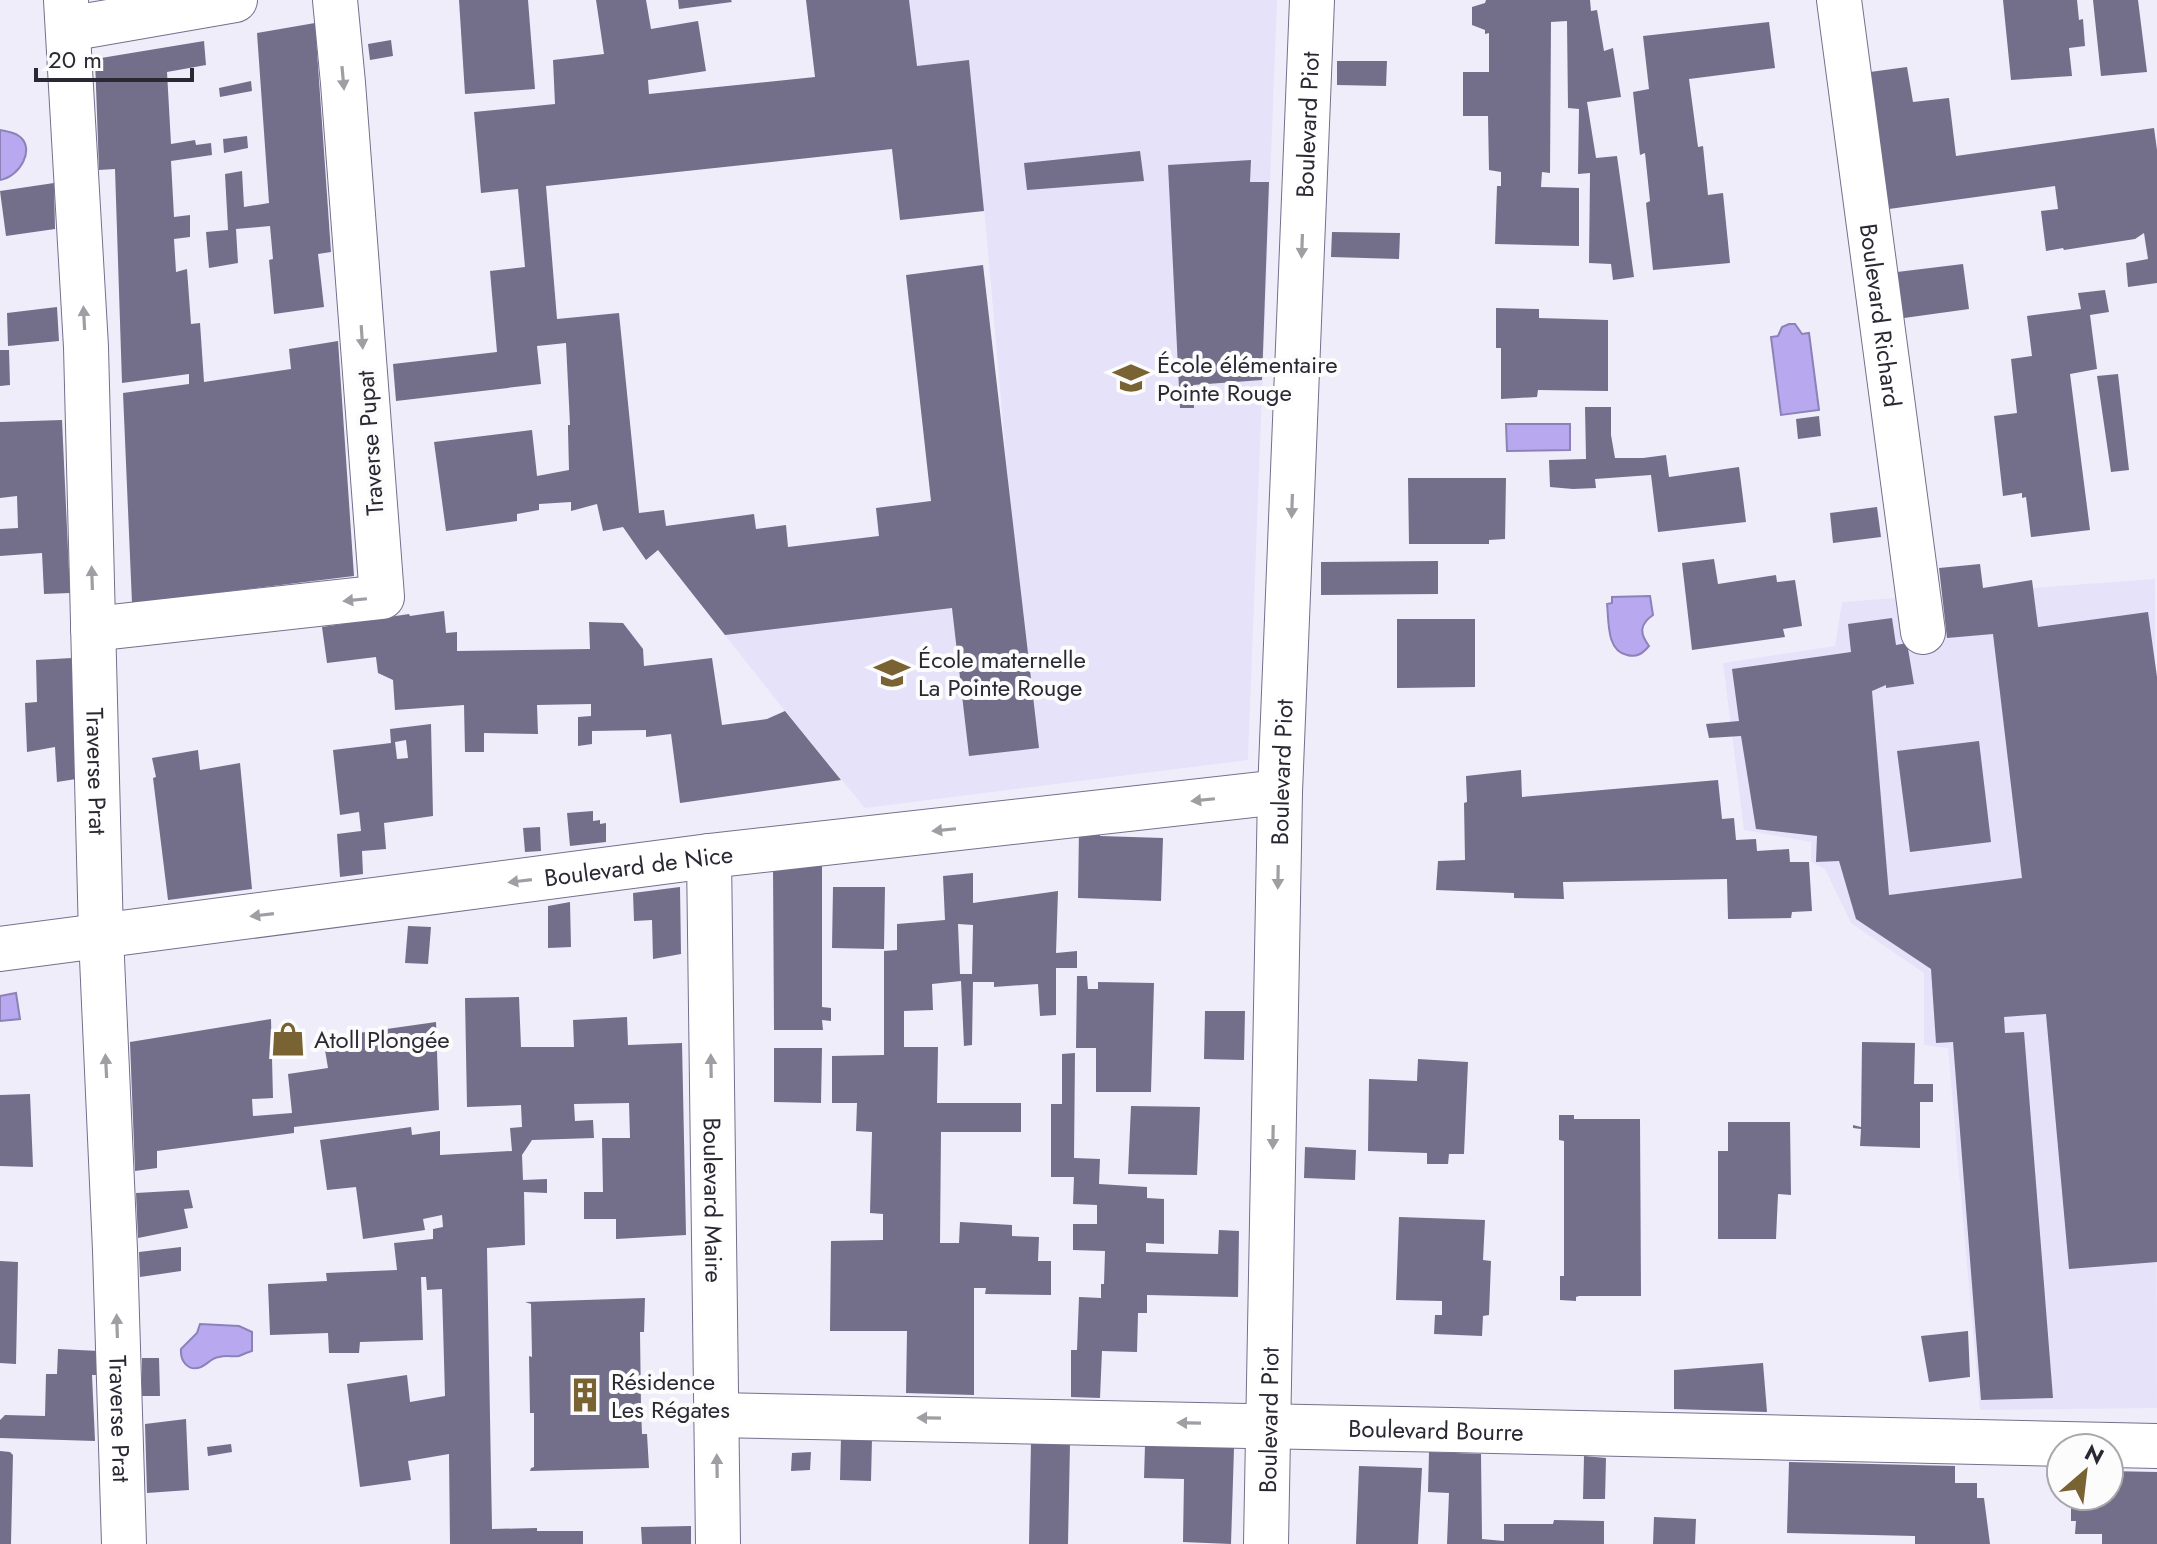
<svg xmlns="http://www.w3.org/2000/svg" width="2157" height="1544" font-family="Jost,sans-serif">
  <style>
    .built { fill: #e6e2fa }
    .water { fill: #b7a8f0; stroke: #8d82b7; stroke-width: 2 }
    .building { fill: #736e8a; fill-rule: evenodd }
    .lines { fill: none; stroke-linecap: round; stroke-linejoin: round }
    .minor-casing { stroke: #756f8c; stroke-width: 46 }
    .minor { stroke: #fff; stroke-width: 44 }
    .oneway { fill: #9f9ea3 }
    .labels { text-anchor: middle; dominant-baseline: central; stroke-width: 8; stroke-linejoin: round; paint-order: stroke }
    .street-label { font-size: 24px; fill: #2a2833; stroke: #fcfcfc }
    .poi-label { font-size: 24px; fill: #2a2833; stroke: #fcfcfc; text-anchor: start }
  </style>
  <rect width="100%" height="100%" fill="#efedfa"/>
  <path class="built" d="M806 0H1277L1248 760 865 808 785 711 667 562 878 536 876 508 986 495 1011 516 987 239 969 61 815 77Z
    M2155 579 2157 1408 1980 1410 1948 1048 1924 1045V973L1851 923 1825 869 1811 862V842L1744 830 1723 663 1835 646 1842 602Z"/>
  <path class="water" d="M0 130C5 131 14 132 19 136 36 148 20 177 0 180Z
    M1789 324H1795L1802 334 1809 333 1819 410 1781 415 1771 337 1778 336 1782 327Z
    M1506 424H1570V450L1507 451Z
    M1650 596 1653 615C1640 624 1639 633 1649 646 1643 653 1637 658 1627 655 1606 651 1609 620 1607 604L1612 603V597Z
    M16 993 20 1019 0 1021V996Z
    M200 1324 239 1326 252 1332V1351C248 1352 244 1354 239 1356 233 1357 226 1355 219 1357 211 1358 208 1364 201 1367 188 1372 180 1361 181 1349L197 1333Z"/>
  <path class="building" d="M459 0H528L535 89 465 94Z
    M596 0H646L651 29 698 21 706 71 648 80 649 94 815 77 806 0H909L917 66 969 60 984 211 900 220 892 149 546 186 557 319 619 313 639 513 664 510 666 526 754 514 756 529 786 525 788 547 879 536 876 508 931 501 906 275 983 265 1039 748 969 756 952 608 725 635 658 550 646 560 623 527 603 531 597 504 571 511V502L539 504V510L517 514V521L446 531 434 442 532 430 537 476 569 470 568 430V425H570L566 343 537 346 541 384 396 401 393 364 497 352 490 271 525 267 518 189 481 193 474 112 555 104 553 60 604 54Z
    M678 0H731L732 2 679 9Z
    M1486 0H1590L1591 11 1597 10 1604 51 1613 48 1621 97 1587 102 1596 158 1617 156 1634 277 1613 280 1611 264 1589 263 1590 173 1578 174 1579 109 1568 108 1567 21 1551 22 1550 173 1542 172 1541 187 1579 188V246L1495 244 1497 186H1501V172L1489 170 1488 116H1463V72H1489V33L1485 34V30L1472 25V7L1485 3Z
    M2003 0H2077L2079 20 2083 19 2085 46 2069 48 2072 76 2011 80Z
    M2093 0H2138L2147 72 2101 76Z
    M1769 22 1775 68 1689 79 1698 147 1703 146 1708 195 1723 193 1730 263 1653 270 1646 203 1650 201 1645 153 1640 155 1633 92 1649 89 1643 36Z
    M315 23 331 252 318 254 324 307 274 314 269 260 273 259 270 226 236 229 238 263 209 268 206 232 228 230 225 174 242 171 244 207 269 203 257 33Z
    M391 40 393 56 370 60 368 44Z
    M204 41 206 65 167 72 171 144 195 140 196 145 211 143 212 155 171 161 174 217 190 215V237L174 239 176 272 187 269 191 324 200 323 204 382 291 369 289 349 338 341 354 576 132 603 123 393 189 384V374L122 383 115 169 99 170 95 59Z
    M1337 61H1387L1386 86 1337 85Z
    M1907 67 1913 102 1949 98 1956 156 2154 128 2157 150V283L2128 287 2126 263 2148 259 2144 233 2135 239 2064 250 2063 248 2046 251 2041 211 2058 209 2055 186 1889 209 1870 72Z
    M251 81 252 91 220 97 219 88Z
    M247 136 248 148 224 153 223 139Z
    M1140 151 1144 181 1027 190 1024 163Z
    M1251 160 1250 182H1269L1262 380 1193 385 1194 408H1180L1168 165Z
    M54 183 55 229 6 236 0 191Z
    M1332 232 1400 233 1399 259 1331 257Z
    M1963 264 1969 309 1904 318 1897 272Z
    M2105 290 2109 312 2090 315 2097 369 2070 374 2090 530 2031 537 2026 497 2022 498V493L2003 496 1994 416 2017 413 2011 359 2032 356 2027 316 2081 309 2078 293Z
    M57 307 59 341 8 346 7 313Z
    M1496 308 1539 309V318L1608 320V391L1538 390 1537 397 1501 399V348H1496Z
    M0 350H9L10 385 0 386Z
    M2118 374 2129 470 2111 472 2097 376Z
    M1585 407H1611V435L1615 458H1643L1666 455 1669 477 1739 467 1746 522 1658 532 1651 475 1595 479 1596 488 1573 489 1550 487 1549 460 1586 459Z
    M1819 416 1821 436 1798 439 1796 419Z
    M62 420 70 593 44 594 42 553 0 556V529L18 528 17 496 0 498V422Z
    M1408 478H1506L1505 539 1489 540V544H1409Z
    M1877 507 1881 537 1833 543 1830 513Z
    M1714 559 1718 584 1776 575 1777 582 1795 580 1802 626 1783 629 1785 637 1692 650 1682 563Z
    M1438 561V594L1321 595V562Z
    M1980 564 1983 588 2032 580 2038 627 2148 612 2157 677V1262L2069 1269 2046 1014 2004 1017 2005 1033 2024 1032 2053 1398 1981 1400 1953 1042 1936 1043 1931 969 1856 919 1839 861 1816 862 1817 836 1756 829 1741 736 1709 738 1706 724 1739 721 1732 669 1851 652 1848 624 1892 618 1896 645 1907 643 1914 684 1886 688V685L1872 691 1889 895 2022 878 1993 634 1947 638 1939 568Z
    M444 611 446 633 457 632V651L590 649 589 622 623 623 643 649 644 666 712 658 722 725 767 719 785 711 841 780 680 803 671 734 646 737V730L592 731V744L578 746V717L591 716V704L537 705 538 734 484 733V752H465L464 705 395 710 393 680 378 673 376 657 327 663 322 627 409 614 410 616Z
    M1397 619H1475V687L1397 688Z
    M72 658 76 779 57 782 55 747 27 752 25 703 37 702 36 660Z
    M431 724 433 816 384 823 386 849 362 851 363 874 340 877 337 834 361 831 359 812 340 815 333 750 391 743 390 729ZM406 740 408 758 397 759 395 742Z
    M1979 741 1991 842 1910 852 1897 751Z
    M198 750 200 770 240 763 252 889 168 900 153 778 156 777 152 758Z
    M1521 770 1522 797 1718 780 1722 819 1734 818 1736 840 1756 839 1757 851 1789 849 1790 862H1809L1812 911 1792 912 1791 918 1728 919 1727 879 1563 882 1564 899 1514 898V893L1436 890 1438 861 1465 860 1464 803 1467 802 1466 776Z
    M593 811V821L600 820V824L606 823V842L570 846 567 813Z
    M1101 826 1100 836 1163 838 1161 901 1078 898 1079 828Z
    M540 827 541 851 525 852 523 828Z
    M822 861V1007L831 1008V1021L822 1020 823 1030H774L773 867Z
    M973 873V903L1058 891 1056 953 1077 951V968H1056V1015L1040 1016 1038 984 994 987V982H973L972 1045 964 1046 961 981 932 984 933 1010 904 1011V1047H938L937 1103H1021V1132H941L940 1243H959L960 1222 1012 1225V1236L1039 1237 1038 1261H1051V1295L985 1294 986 1288H974V1395L906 1393 907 1331H830L831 1241 883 1240V1214L870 1213 872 1132 856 1131 857 1103H832V1056L884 1055V951L897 950V924L945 920 943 876ZM958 924 973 925 972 974H960Z
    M680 887 681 954 653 959 652 920 634 921 633 893Z
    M833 887H885L884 949 832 948Z
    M570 902 571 947 548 948V906Z
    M408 926 431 927 428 964 405 963Z
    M1077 976H1087L1088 989H1098V982L1154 983 1151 1092H1096V1048H1076Z
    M519 997 521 1047H574L573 1020 627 1017 628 1045 682 1043 686 1235 616 1239V1219H584V1192H603L602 1138H630L629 1103 574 1104 575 1121 593 1120 594 1138 532 1140 522 1155 523 1180 547 1179V1193L524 1192 525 1245 487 1248 492 1529 537 1528V1531H583V1544H450L449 1454 408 1461 411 1480 360 1487 347 1384 407 1375 410 1402 445 1396 442 1289 427 1290 426 1277H421L423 1340 360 1342 359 1353H329L328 1333 270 1335 268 1284 327 1281 326 1273 397 1270 394 1243 433 1239V1229L443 1227 442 1215 423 1219 425 1230 363 1239 356 1187 327 1190 320 1140 411 1127 412 1135 440 1131V1155L512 1151 510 1128 522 1127 521 1105 467 1107 465 998Z
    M1205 1011H1245L1244 1060 1204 1059Z
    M271 1019 273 1098 252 1099 253 1116 292 1113 288 1074 328 1068 323 1038 436 1022 439 1110 294 1127V1133L157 1151V1168L135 1171 130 1042Z
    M1862 1042 1915 1043 1914 1084H1933V1102H1920V1148L1860 1146 1861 1129 1853 1128V1125L1861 1127Z
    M774 1048H822L821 1103 774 1102Z
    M1075 1053 1074 1158 1100 1159 1099 1184 1147 1187V1198L1164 1199V1244L1146 1243V1252L1218 1254 1219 1230 1239 1231 1238 1297 1147 1295V1313H1138L1137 1352 1102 1351 1100 1398 1071 1397V1350H1077L1079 1297 1101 1298V1284H1104L1105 1251 1073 1250V1224H1097V1205L1073 1204 1074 1177H1051V1104H1062V1054Z
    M1418 1059 1468 1062 1464 1154H1449L1448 1164H1427V1153L1368 1151 1369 1079 1417 1081Z
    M30 1094 33 1167 0 1166V1095Z
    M1131 1106 1200 1107 1197 1175 1128 1174Z
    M1559 1115H1574V1119H1640L1641 1296H1579L1576 1297V1301L1560 1300V1276H1564V1141L1559 1140Z
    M1728 1122H1790L1791 1195 1778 1194 1776 1239H1718V1151H1728Z
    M1305 1147 1356 1150 1355 1180 1304 1178Z
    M189 1190 193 1208 184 1209 188 1228 138 1238 136 1193Z
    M1399 1217 1485 1220 1483 1260 1491 1261 1489 1315 1483 1316 1482 1336 1434 1334 1435 1315H1442V1301L1396 1300Z
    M181 1247V1271L140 1277 139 1252Z
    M0 1261 18 1262 16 1364 0 1363Z
    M645 1298 644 1332H640L641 1408 642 1434H647L649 1468 530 1471 531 1468 534 1467V1413H530L529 1356 532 1357 531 1304 525 1302Z
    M1968 1331 1970 1377 1929 1382 1921 1336Z
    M58 1349 99 1351 100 1375H92L95 1441 0 1438V1420L5 1415 45 1416 46 1374H57Z
    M142 1358H159L160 1396H142Z
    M1763 1363 1767 1412 1674 1409V1370Z
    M186 1419 189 1490 147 1493 145 1424Z
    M841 1437 872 1438 871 1481 840 1480Z
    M1031 1442 1070 1443 1068 1544H1029Z
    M231 1444 232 1452 208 1456 207 1447Z
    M1145 1445 1234 1448 1231 1544 1183 1542 1184 1479 1144 1478Z
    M0 1451 10 1452 13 1455 11 1544H0Z
    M811 1452 810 1470 791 1471 792 1453Z
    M1429 1452 1481 1454 1482 1539 1504 1541V1524H1553L1554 1520 1604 1521V1544H1447L1449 1493 1428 1492Z
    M1584 1456 1606 1458 1605 1499H1583Z
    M1789 1462 1955 1466V1483H1977V1498H1984L1990 1544H1915V1536L1787 1533Z
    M1359 1466 1422 1468 1418 1544H1356Z
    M2109 1471 2157 1472V1544H2102V1534H2075L2076 1521H2071V1496H2109Z
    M1654 1517 1696 1519 1695 1544H1653Z
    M691 1526V1544H642L641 1527Z"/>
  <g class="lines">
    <g class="minor-casing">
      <g id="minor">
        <path id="s1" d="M66 0 86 347 101 936 115 1250 124 1544"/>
        <path id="s2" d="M1839 0 1923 632"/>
        <path d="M68 29 235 0"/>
        <path d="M93 629 382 597 343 83 335 0"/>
        <path id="s3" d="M709 856 718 1544"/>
        <path id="s4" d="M0 949 709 856 1280 792"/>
        <path id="s5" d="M716 1415C1196 1423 1677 1436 2157 1446"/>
        <path id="s6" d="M1266 1544 1280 792 1312 0"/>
      </g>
    </g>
    <use href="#minor" class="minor"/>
  </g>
  <defs><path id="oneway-solid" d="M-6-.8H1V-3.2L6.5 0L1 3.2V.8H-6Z" transform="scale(2)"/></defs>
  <g class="oneway">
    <use href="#oneway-solid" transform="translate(343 78) rotate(85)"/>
    <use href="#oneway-solid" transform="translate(1302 246) rotate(92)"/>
    <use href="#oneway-solid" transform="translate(84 318) rotate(-93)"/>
    <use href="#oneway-solid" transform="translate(362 337) rotate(86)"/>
    <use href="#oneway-solid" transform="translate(1292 506) rotate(92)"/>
    <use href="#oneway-solid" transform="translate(92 578) rotate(-92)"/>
    <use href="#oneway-solid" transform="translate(355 600) rotate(174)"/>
    <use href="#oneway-solid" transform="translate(1203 800) rotate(174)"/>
    <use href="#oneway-solid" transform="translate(944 830) rotate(174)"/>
    <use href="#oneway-solid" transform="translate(1278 877) rotate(91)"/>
    <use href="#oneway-solid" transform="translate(520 881) rotate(173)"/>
    <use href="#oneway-solid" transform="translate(262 915) rotate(173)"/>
    <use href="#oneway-solid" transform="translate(106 1066) rotate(-93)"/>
    <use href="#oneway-solid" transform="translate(711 1066) rotate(-91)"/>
    <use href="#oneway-solid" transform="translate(1273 1137) rotate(91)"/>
    <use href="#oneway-solid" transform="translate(117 1326) rotate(-92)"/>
    <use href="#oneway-solid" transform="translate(929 1418) rotate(-179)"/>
    <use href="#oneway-solid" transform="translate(1189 1423) rotate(-179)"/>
    <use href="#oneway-solid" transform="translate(717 1466) rotate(-91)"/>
  </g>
  <defs>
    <g id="school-bare" transform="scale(2.76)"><path d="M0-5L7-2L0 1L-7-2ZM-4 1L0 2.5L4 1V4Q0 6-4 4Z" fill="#7a6333" stroke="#fcfcfc" stroke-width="2.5" paint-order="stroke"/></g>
    <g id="shop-bare" transform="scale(2.76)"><path d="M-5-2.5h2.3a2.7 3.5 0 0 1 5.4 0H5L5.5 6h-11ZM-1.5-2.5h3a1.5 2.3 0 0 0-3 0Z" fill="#7a6333" stroke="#fcfcfc" stroke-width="2.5" paint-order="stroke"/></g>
    <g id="building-bare" transform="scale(2.76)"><path d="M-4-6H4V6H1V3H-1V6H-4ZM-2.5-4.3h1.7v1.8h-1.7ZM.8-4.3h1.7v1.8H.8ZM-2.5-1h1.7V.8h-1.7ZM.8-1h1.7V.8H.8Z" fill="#7a6333" stroke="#fcfcfc" stroke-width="2.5" paint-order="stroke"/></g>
  </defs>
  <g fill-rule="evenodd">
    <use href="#school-bare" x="1131" y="378"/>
    <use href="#school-bare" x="892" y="673"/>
    <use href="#shop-bare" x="288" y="1039"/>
    <use href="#building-bare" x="585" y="1395"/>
  </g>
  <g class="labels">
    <g class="street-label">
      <text stroke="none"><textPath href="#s6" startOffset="1420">Boulevard Piot</textPath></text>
      <text stroke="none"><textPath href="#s2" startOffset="318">Boulevard Richard</textPath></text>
      <text transform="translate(370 443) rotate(-94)">Traverse Pupat</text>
      <text stroke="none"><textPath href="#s1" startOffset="772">Traverse Prat</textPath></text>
      <text stroke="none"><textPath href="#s6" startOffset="772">Boulevard Piot</textPath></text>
      <text stroke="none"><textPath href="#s4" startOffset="644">Boulevard de Nice</textPath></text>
      <text stroke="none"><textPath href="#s3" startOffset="344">Boulevard Maire</textPath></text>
      <text stroke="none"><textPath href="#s1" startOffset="1420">Traverse Prat</textPath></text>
      <text stroke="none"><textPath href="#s6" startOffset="124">Boulevard Piot</textPath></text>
      <text stroke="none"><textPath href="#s5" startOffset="720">Boulevard Bourre</textPath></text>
    </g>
    <g class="poi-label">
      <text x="1157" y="364">École élémentaire<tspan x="1157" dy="28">Pointe Rouge</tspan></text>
      <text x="918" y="659">École maternelle<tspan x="918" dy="28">La Pointe Rouge</tspan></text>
      <text x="314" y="1039">Atoll Plongée</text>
      <text x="611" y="1381">Résidence<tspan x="611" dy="28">Les Régates</tspan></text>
    </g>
  </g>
  <g transform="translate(2085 1472) rotate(28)"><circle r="38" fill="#fcfcfc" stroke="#a8a7ac" stroke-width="2"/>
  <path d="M0-6L14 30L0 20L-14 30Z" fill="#7a6333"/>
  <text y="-12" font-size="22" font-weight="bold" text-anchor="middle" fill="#2a2833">N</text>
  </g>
  <path d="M36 68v12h156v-12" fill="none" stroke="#2a2833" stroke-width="4"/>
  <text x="48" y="68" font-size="24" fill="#2a2833" stroke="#fcfcfc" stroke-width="6" paint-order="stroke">20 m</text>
</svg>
